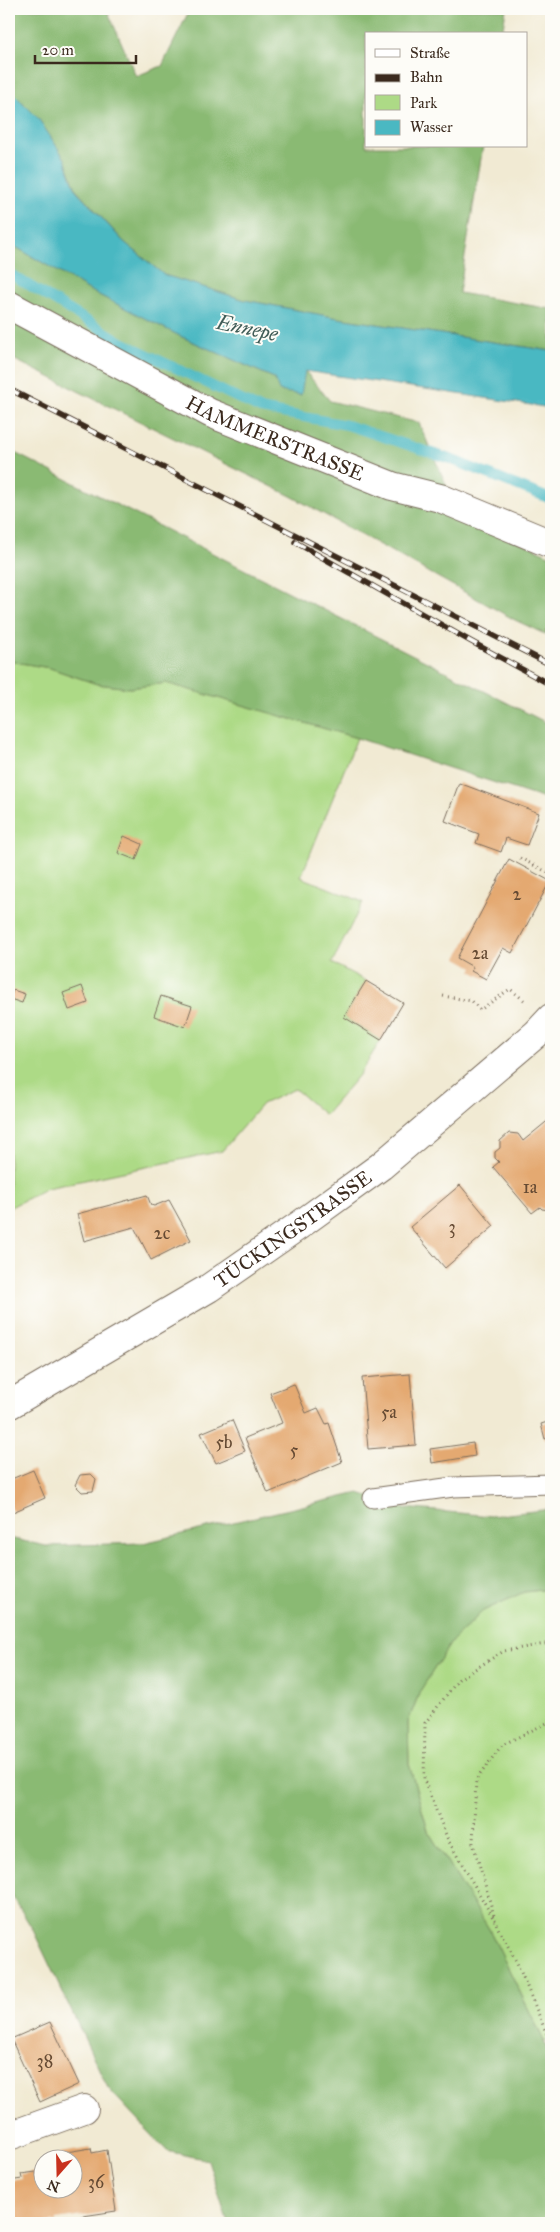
<svg xmlns="http://www.w3.org/2000/svg" width="560" height="2232" font-family="'IM FELL Great Primer',serif">
  <style>
    .green { fill: #adda86; stroke: #748252 }
    .forest { fill: #8aba73; stroke: #627248 }
    .water { fill: #4ab8c2; stroke: #427170 }
    .lines { fill: none; stroke-linecap: round; stroke-linejoin: round }
    .stream { stroke: #4ab8c2; stroke-width: 10 }
    .building { fill: #e4a971 }
    .lane-casing { stroke: #7b6d5d; stroke-width: 21 }
    .street-casing { stroke: #7b6d5d; stroke-width: 30 }
    .secondary-casing { stroke: #7b6d5d; stroke-width: 30 }
    .path { stroke: #7b6d5d; stroke-width: 3; stroke-dasharray: 1 4; stroke-linecap: butt }
    .lane { stroke: #fff; stroke-width: 19 }
    .street { stroke: #fff; stroke-width: 28 }
    .secondary { stroke: #fff; stroke-width: 28 }
    .rail-casing { stroke: #3b2a1e; stroke-width: 5.5 }
    .rail { stroke: #fdfcf7; stroke-width: 4; stroke-dasharray: 11; stroke-linecap: butt }
    .labels { text-anchor: middle; dominant-baseline: central; stroke-width: 4; stroke-linejoin: round; paint-order: stroke }
    .number-label { font-size: 18px; fill: #654a33 }
    .street-label { font-size: 20px; fill: #3b2a1e; stroke: #fdfcf7 }
    .water-label { font-size: 21px; font-style: italic; fill: #405c57; stroke: #fdfcf7 }
  </style>
  <rect width="100%" height="100%" fill="#fdfcf7"/>
  <filter id="ink" filterUnits="userSpaceOnUse"><feTurbulence type="fractalNoise" baseFrequency=".02" numOctaves="2"/><feDisplacementMap in="SourceGraphic" scale="10" xChannelSelector="R" yChannelSelector="G"/><feConvolveMatrix kernelMatrix="1 2 1 2 8 2 1 2 1" color-interpolation-filters="sRGB"/></filter>
  <filter id="wash" filterUnits="userSpaceOnUse"><feTurbulence type="fractalNoise" baseFrequency=".0096" numOctaves="4" result="noise"/><feDisplacementMap in="SourceGraphic" scale="20" xChannelSelector="R" yChannelSelector="G"/><feGaussianBlur stdDeviation="1.12" result="paint"/><feColorMatrix in="noise" values="0 0 0 0 0 0 0 0 0 0 0 0 0 0 0 0 0 1.4 0 .05"/><feComposite in="paint" operator="in"/></filter>
  <g filter="url(#wash)">
    <rect width="100%" height="100%" fill="#f1ead3"/>
    <path class="green" d="M9 661 50 668 97 684 130 688 166 683 357 738 301 877 363 902 332 963 366 981 344 1017 381 1040 359 1075 325 1115 295 1089 262 1104 222 1151 47 1188 9 1208Z
      M551 1589V2041H544L489 1929 428 1831 409 1764 408 1722 420 1691 452 1641 483 1611 524 1592Z"/>
    <path class="forest" d="M9 9H101L108 12 136 76 162 66 190 9H506L502 34H366V146H483L459 293 551 309V351L338 318 245 300 164 275 123 241 76 189 65 159 38 118 9 89Z
      M9 243 91 291 180 336 274 378 305 371 330 401 419 423 459 514 551 556V637L515 620 291 496 9 357Z
      M9 450 551 725V801L357 738 166 683 130 688 97 684 50 668 9 661Z
      M359 1493 404 1508 491 1516 551 1509V1589L524 1592 483 1611 452 1641 420 1691 408 1722 409 1764 428 1831 489 1929 544 2041 551 2062V2223H228L208 2160 167 2151 108 2088 33 1930 9 1890V1538L46 1546 143 1543Z"/>
    <path class="water" d="M9 89 38 118 65 159 76 190 123 241 164 275 245 300 338 318 551 351V408L305 371 301 395 279 391 274 378 180 336 91 291 9 243Z"/>
    <g class="lines">
      <path class="stream" d="M9 273 122 342 260 409 347 425 450 459 551 499"/>
    </g>
    <g id="blocks">
      <path class="building" d="M551 619V634L546 632Z
        M459 783 539 813 527 845 506 838 501 852 476 843 479 834 445 821Z
        M124 836 142 844 136 860 118 853Z
        M509 859 550 881 512 953 503 948 486 979 471 971 473 967 457 958Z
        M366 981 403 1003 381 1040 344 1017Z
        M82 986 88 1003 69 1010 63 993Z
        M13 990 25 994 22 1003 10 999Z
        M161 996 192 1006 185 1027 154 1016Z
        M551 1118V1207L549 1210 542 1209 540 1207 532 1213 493 1167 499 1162 495 1158V1152L500 1148V1141L509 1133 518 1134 523 1141Z
        M460 1185 494 1226 445 1268 410 1227Z
        M147 1195 151 1205 154 1206 169 1200 191 1240 151 1260 134 1227 84 1241 77 1214Z
        M410 1374 416 1445 368 1449 362 1378Z
        M294 1384 306 1413 318 1408 326 1424 329 1423 342 1462 268 1493 245 1438 282 1423 270 1393Z
        M232 1420 245 1451 216 1463 201 1433Z
        M551 1421V1437L545 1439 541 1424Z
        M473 1443 475 1456 432 1463 430 1449Z
        M33 1470 45 1498 13 1512 9 1503V1480Z
        M91 1474 96 1479 93 1491 82 1492 75 1485 80 1475Z
        M50 2022 79 2084 40 2102 11 2039Z
        M91 2148 92 2153 107 2150 116 2211 57 2220V2223H9V2181L22 2179 21 2174 36 2172 37 2177 42 2176V2190H72V2160L57 2158H61L60 2153Z"/>
    </g>
  </g>
  <g filter="url(#ink)">
    <use href="#blocks" fill-opacity="0" stroke="#7b6d5d" stroke-width="1"/>
    <g class="lines">
      <g class="lane-casing">
        <path id="lane" d="M373 1498 453 1487 551 1484"/>
      </g>
      <g class="street-casing">
        <g id="street">
          <path id="s1" d="M9 305 210 413 392 486 440 498 551 544"/>
          <path d="M9 2136 84 2109"/>
        </g>
      </g>
      <g class="secondary-casing">
        <g id="secondary">
          <path id="s2" d="M9 1405 209 1288 301 1224 381 1166 536 1034 551 1018"/>
        </g>
      </g>
      <path class="path" d="M520 858 551 874
        M443 996 472 1001 480 1010 510 989 525 1001
        M551 1724 547 1723 502 1745 476 1780 473 1843 497 1926 517 1963 551 2044
        M495 1921 448 1840 424 1780 425 1723 459 1679 504 1651 551 1643"/>
      <use href="#lane" class="lane"/>
      <use href="#street" class="street"/>
      <use href="#secondary" class="secondary"/>
      <g class="rail-casing">
        <path id="rail" d="M9 389 551 665
          M295 542 470 641 551 685"/>
      </g>
      <use href="#rail" class="rail"/>
    </g>
  </g>
  <g class="labels">
    <g class="number-label">
      <text x="517" y="894">2</text>
      <text x="480" y="953">2a</text>
      <text x="530" y="1187">1a</text>
      <text x="452" y="1227">3</text>
      <text x="162" y="1233">2c</text>
      <text x="389" y="1412">5a</text>
      <text x="224" y="1442">5b</text>
      <text x="294" y="1450">5</text>
      <text x="45" y="2061">38</text>
      <text x="96" y="2182">36</text>
    </g>
    <g class="street-label">
      <text stroke="none"><textPath href="#s1" startOffset="298">HAMMERSTRASSE</textPath></text>
      <text stroke="none"><textPath href="#s2" startOffset="334">TÜCKINGSTRASSE</textPath></text>
    </g>
    <g class="water-label">
      <text transform="translate(247 328) rotate(12)">Ennepe</text>
    </g>
  </g>
  <rect width="560" height="2232" fill="none" stroke="#fdfcf7" stroke-width="30"/>
  <rect x="365" y="32" width="162" height="115" fill="#fdfcf7" stroke="#afa8a0"/>
  <rect x="375" y="49" width="25" height="8" fill="#ffffff" stroke="#afa8a0"/>
  <text x="410" y="58" font-size="15" fill="#3b2a1e">Straße</text>
  <rect x="375" y="74" width="25" height="8" fill="#3b2a1e" stroke="#afa8a0"/>
  <text x="410" y="82" font-size="15" fill="#3b2a1e">Bahn</text>
  <rect x="375" y="95" width="25" height="15" fill="#adda86" stroke="#afa8a0"/>
  <text x="410" y="108" font-size="15" fill="#3b2a1e">Park</text>
  <rect x="375" y="120" width="25" height="15" fill="#4ab8c2" stroke="#afa8a0"/>
  <text x="410" y="132" font-size="15" fill="#3b2a1e">Wasser</text>
  <g transform="translate(58 2174) rotate(200)"><circle r="24" fill="#fdfcf7" stroke="#afa8a0"/>
  <path d="M0-4L9 19L0 12L-9 19Z" fill="#c8321e"/>
  <text y="-8" font-size="14" font-weight="bold" text-anchor="middle" fill="#3b2a1e">N</text>
  </g>
  <path d="M35 55v8h101v-8" fill="none" stroke="#3b2a1e" stroke-width="2.5"/>
  <text x="42" y="55" font-size="15" fill="#3b2a1e" stroke="#fdfcf7" stroke-width="4" paint-order="stroke">20 m</text>
</svg>
